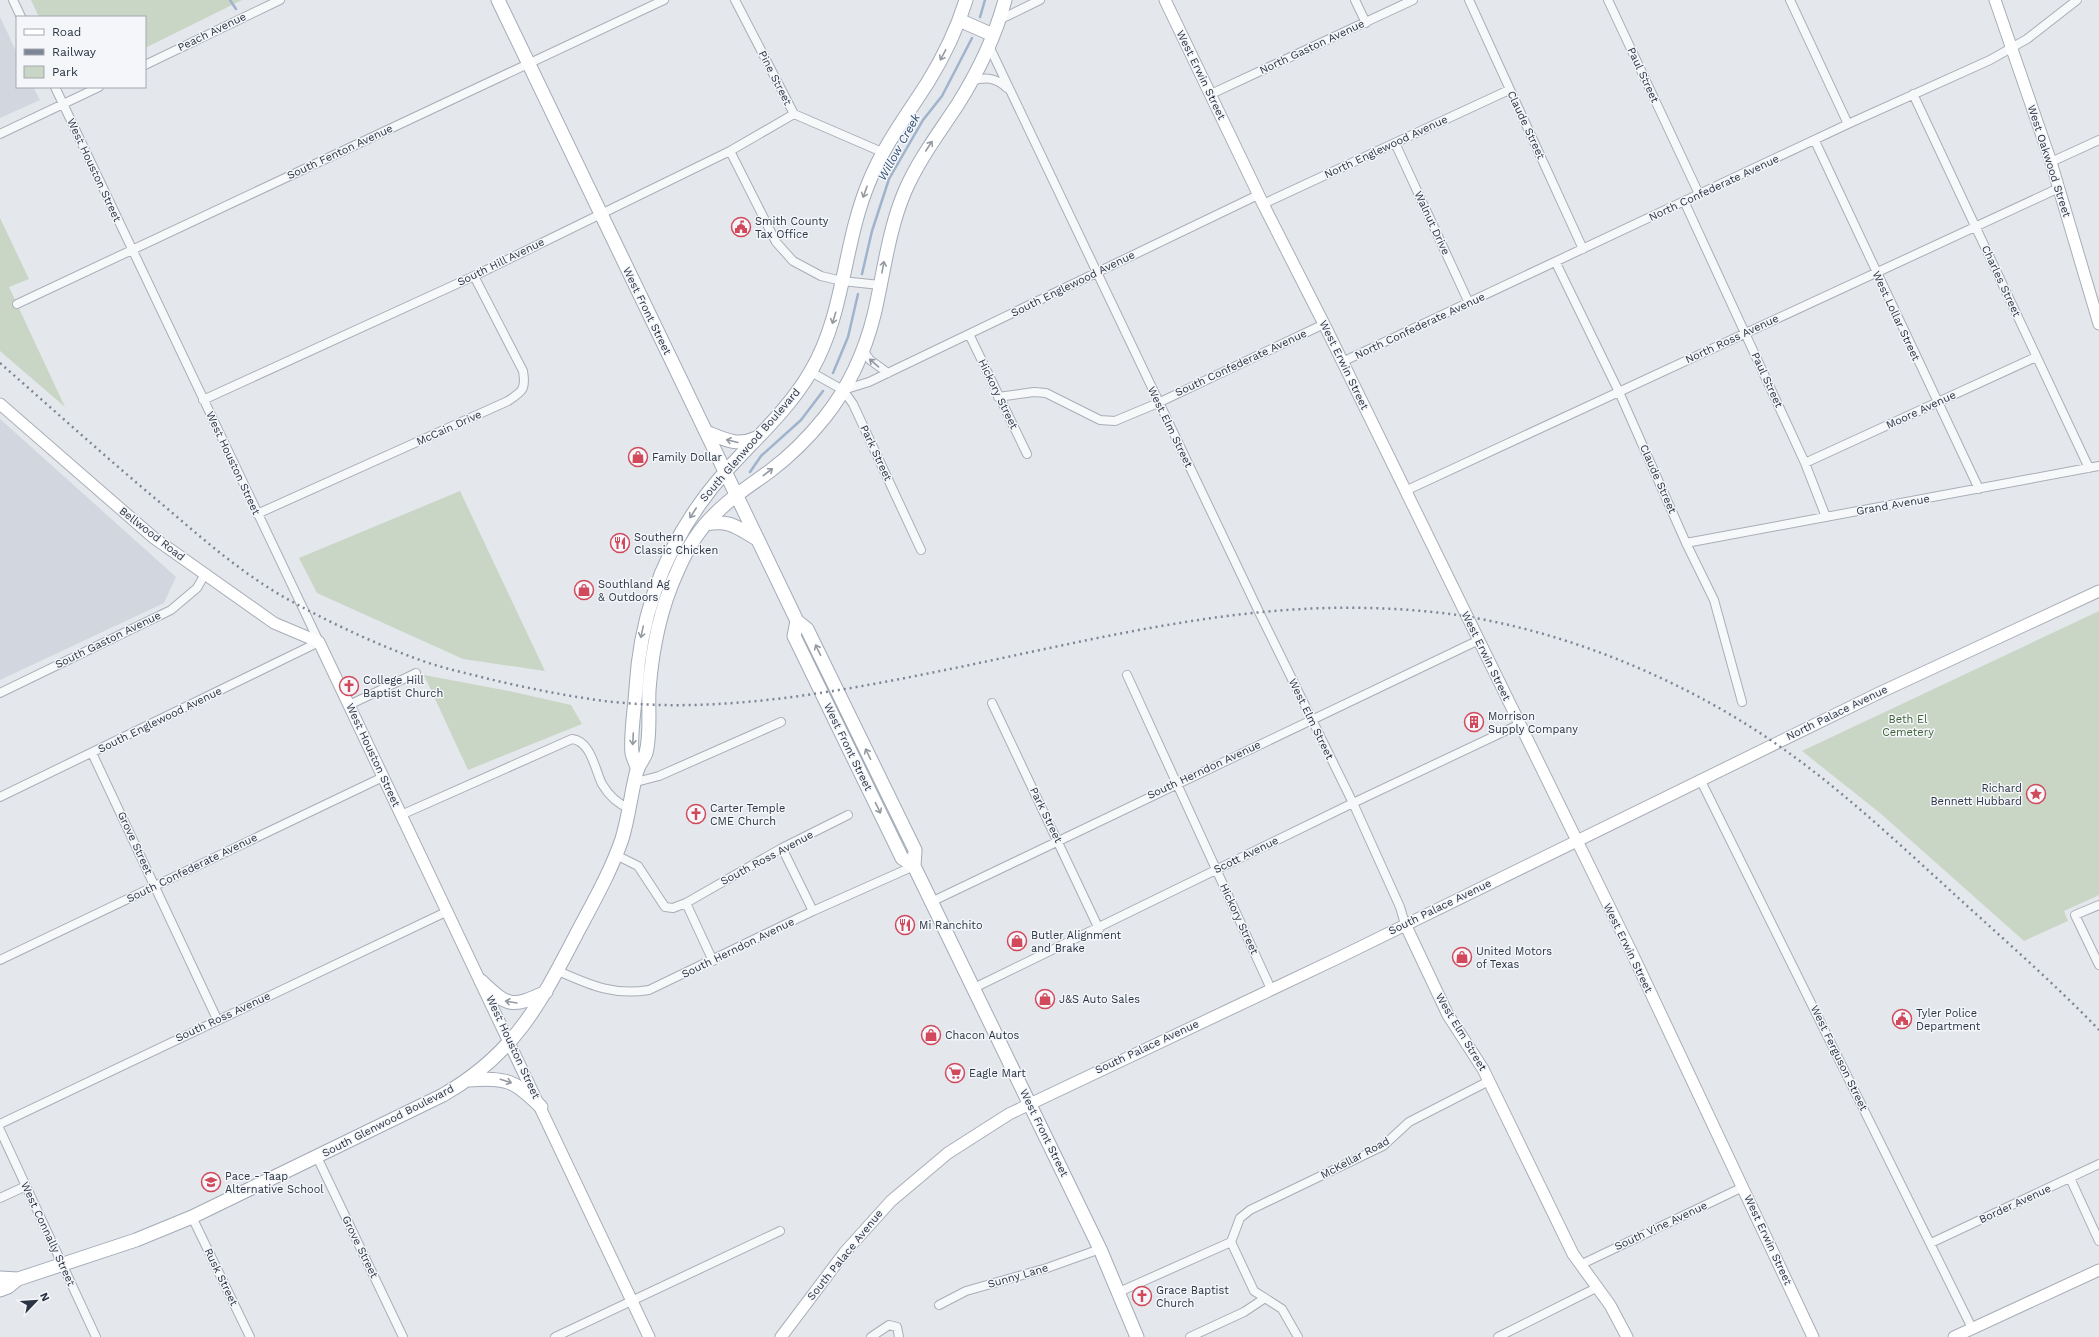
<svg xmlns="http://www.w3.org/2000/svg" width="2099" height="1337" font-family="'Work Sans',sans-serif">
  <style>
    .built { fill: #d2d6de }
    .green { fill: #c9d6c5 }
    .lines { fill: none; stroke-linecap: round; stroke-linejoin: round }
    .stream { stroke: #9fb4cc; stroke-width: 2.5 }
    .street-casing { stroke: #a9aeb7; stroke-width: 10 }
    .secondary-casing { stroke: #a9aeb7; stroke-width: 13 }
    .primary-casing { stroke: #a3abb8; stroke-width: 15 }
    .street { stroke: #f7f8fa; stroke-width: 8 }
    .secondary { stroke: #fff; stroke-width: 11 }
    .primary { stroke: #fff; stroke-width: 13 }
    .rail { stroke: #7d8696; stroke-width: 2.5; stroke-dasharray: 2 4; stroke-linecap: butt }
    .oneway { stroke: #959aa2 }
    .oneway2 { stroke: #9196a0 }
    .labels { text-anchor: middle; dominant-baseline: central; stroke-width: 3; stroke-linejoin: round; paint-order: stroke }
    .street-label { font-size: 11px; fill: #2b3445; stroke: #f4f6f9 }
    .poi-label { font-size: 11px; fill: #2b3445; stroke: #f4f6f9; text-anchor: start }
    .park-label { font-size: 11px; fill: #3f6138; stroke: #f4f6f9 }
    .water-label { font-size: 12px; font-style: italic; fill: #34527a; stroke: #f4f6f9 }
  </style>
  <rect width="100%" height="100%" fill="#e4e7ec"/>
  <path class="built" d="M0 17 17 53V87H33L40 100 0 118Z
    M0 419 176 577 164 603 0 680Z"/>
  <path class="green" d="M31 0H242L145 48V17H39Z
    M0 218 29 279 9 287 65 407 0 351Z
    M460 491 545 671 463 659 317 593 299 558Z
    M2099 611V895L2064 911 2068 921 2024 941 1880 813 1802 751Z
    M424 675 509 691 571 705 582 724 468 770Z"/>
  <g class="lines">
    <path class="stream" d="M230 0 236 9
      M980 17 985 0
      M862 274 872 231 889 179 923 120 942 96 972 38
      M833 373 848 337 858 294
      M750 472 761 456 801 420 823 391"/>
    <g class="street-casing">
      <path id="street" d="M13 0 21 17
        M735 0 794 114 882 152
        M1355 0 1366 23
        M1469 0 1583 249
        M1608 0 1699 194
        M1790 0 1848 124
        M999 20 1040 0
        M989 46 1259 612 1353 803 1400 907 1405 924
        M145 65 280 0
        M971 81C986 77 995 77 1007 88
        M1211 94 1413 0
        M1913 94 2089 468
        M0 134 99 87
        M1815 141 1979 489
        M1395 143 1469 303
        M730 151 776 242 793 261 821 276 842 281 880 285
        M2051 162 2099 140
        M1684 201 1805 463 1826 517
        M1263 204 1509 90
        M1556 263 1619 392 1686 543 1714 600 1742 702
        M17 304 664 0
        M969 334 1027 454
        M863 350 870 360 888 373
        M1342 362 1848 124 1990 60 2027 39 2077 0
        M811 372 843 390 853 404 921 550
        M843 390 869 382 969 334 1258 195
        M998 397 1034 392 1046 393 1100 420 1115 421 1158 403 1324 324
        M203 400 474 276 730 151 794 114
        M1805 463 2036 357
        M1405 491 2059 188
        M257 514 508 401C523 391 526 389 523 371L474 276
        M1686 543 2099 466
        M1127 675 1271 989
        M0 693 171 610 197 588 205 574
        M992 703 1099 929
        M349 705 416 673
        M92 753 217 1019
        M1700 779 1972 1328
        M636 782 659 776 781 722
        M0 797 319 642 55 87
        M401 815 572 739C591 741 595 770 602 784 609 796 618 804 630 809
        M782 848 813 911
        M616 855 638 866 665 907 673 908 686 903 713 961
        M931 902 1479 640
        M686 903 782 848 848 815
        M2099 905 2075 915 2099 965
        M0 960 383 777
        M558 971C590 985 613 996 649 990L813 911 914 866
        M974 988 1353 803 1520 724
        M0 1124 448 911
        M0 1130 96 1337
        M317 1157 403 1337
        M2070 1178 2099 1241
        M0 1198 26 1186
        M192 1217 250 1337
        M1231 1242 1240 1218 1250 1210 1383 1146 1409 1122 1489 1081
        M1231 1242 1254 1291 1282 1309 1298 1337
        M1931 1243 2099 1164
        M1580 1265 1743 1187
        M1119 1292 1231 1242
        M939 1305 966 1291 1047 1268 1100 1249
        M555 1337 780 1231
        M871 1337 889 1325 897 1327 899 1337
        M1190 1337 1244 1312 1265 1298
        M1498 1337 1596 1288"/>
    </g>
    <g class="secondary-casing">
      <path id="secondary" d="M1165 0 1263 204 1324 324 1631 951 1813 1337
        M1995 0 2051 162 2099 324
        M0 404 154 538 274 623 319 642 649 1337
        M1405 924 1448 1015 1483 1069 1573 1254 1610 1305 1627 1337
        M781 1337 845 1252 891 1201 948 1153 1009 1114 1338 958 1879 693 2099 591
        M1954 1337 2099 1270"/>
    </g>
    <g class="primary-casing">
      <path id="primary" d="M498 0 797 621 807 629 915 850 914 866 1100 1249 1137 1337
        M959 20 993 35
        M706 432C724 439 737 447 756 438
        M706 524C729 519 738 528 757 539
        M797 621 794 636 902 858 914 866
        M638 769C636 764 633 758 632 753 630 735 635 707 636 688 641 604 671 532 727 470 756 438 790 408 811 371 845 313 843 244 869 182 884 145 907 115 928 82 944 56 957 29 966 0
        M481 981C508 1007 512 1008 546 992
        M468 1080C507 1078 513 1079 541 1107
        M0 1278 18 1279 136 1240 192 1217 443 1095C516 1053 541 1002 578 931 594 901 611 871 622 839 629 816 631 793 637 770 639 764 644 759 646 753 651 734 648 710 649 690 652 650 660 609 677 572 686 551 698 530 715 514 731 497 751 485 770 471 790 456 809 437 825 417 848 388 865 351 874 315 884 273 888 231 905 191 919 159 939 133 958 104 978 72 995 37 1005 0
        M0 1290 8 1287 18 1279"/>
    </g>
    <use href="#street" class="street"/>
    <use href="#secondary" class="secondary"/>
    <use href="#primary" class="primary"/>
    <path class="rail" d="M0 363C56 412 111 462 169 510 205 541 241 572 282 596 326 621 373 643 420 660 442 668 466 673 489 679 527 688 566 696 605 701 720 715 842 691 955 668 1077 643 1203 611 1328 608 1370 607 1415 609 1457 615 1570 632 1689 682 1782 748 1843 791 1898 843 1953 893 2002 938 2053 982 2099 1030"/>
  </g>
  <defs><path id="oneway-shaft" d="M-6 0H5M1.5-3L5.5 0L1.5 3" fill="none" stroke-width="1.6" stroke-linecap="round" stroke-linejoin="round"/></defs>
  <g class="oneway">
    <use href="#oneway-shaft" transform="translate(943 55) rotate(118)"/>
    <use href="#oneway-shaft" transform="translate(929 146) rotate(-57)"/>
    <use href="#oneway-shaft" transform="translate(865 192) rotate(110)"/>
    <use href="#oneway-shaft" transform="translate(883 267) rotate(-80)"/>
    <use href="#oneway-shaft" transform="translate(834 318) rotate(107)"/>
    <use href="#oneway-shaft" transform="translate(732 441) rotate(-166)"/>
    <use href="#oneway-shaft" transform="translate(768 472) rotate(-37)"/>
    <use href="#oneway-shaft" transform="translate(693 513) rotate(123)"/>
    <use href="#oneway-shaft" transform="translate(642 632) rotate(102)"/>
    <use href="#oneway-shaft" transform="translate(818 650) rotate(-116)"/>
    <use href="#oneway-shaft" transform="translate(633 739) rotate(93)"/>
    <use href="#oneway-shaft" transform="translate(868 754) rotate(-116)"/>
    <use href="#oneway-shaft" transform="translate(878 808) rotate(64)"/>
    <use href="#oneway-shaft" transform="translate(511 1002) rotate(-170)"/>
    <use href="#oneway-shaft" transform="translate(506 1081) rotate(18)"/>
  </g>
  <use class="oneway2" href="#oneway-shaft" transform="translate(874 363) rotate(-139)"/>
  <defs>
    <g id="civic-ring" transform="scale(1)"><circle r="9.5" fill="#f4f6f9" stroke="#d1495b" stroke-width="1.5"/><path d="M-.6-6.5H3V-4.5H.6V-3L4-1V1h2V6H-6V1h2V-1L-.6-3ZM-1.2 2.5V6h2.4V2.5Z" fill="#d1495b"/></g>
    <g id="shop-ring" transform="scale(1)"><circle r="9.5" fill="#f4f6f9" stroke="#d1495b" stroke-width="1.5"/><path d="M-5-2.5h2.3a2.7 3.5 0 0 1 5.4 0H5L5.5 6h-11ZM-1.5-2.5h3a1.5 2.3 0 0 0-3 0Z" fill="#d1495b"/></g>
    <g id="restaurant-ring" transform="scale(1)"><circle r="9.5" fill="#f4f6f9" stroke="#d1495b" stroke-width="1.5"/><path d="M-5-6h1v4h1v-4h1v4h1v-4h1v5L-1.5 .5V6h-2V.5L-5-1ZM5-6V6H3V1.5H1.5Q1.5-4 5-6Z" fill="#d1495b"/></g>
    <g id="church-ring" transform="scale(1)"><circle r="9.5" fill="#f4f6f9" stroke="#d1495b" stroke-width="1.5"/><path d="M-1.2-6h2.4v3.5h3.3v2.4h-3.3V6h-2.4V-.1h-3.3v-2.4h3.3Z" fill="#d1495b"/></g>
    <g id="building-ring" transform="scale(1)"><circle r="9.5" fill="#f4f6f9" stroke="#d1495b" stroke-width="1.5"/><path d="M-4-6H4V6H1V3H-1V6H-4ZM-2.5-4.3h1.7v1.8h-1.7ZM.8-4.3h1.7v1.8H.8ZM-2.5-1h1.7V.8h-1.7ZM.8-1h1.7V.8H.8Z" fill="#d1495b"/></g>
    <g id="sight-ring" transform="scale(1)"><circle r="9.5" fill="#f4f6f9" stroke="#d1495b" stroke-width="1.5"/><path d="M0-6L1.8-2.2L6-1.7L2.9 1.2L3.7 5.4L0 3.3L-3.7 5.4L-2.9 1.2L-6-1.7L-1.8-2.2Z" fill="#d1495b"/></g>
    <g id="supermarket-ring" transform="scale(1)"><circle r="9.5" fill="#f4f6f9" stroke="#d1495b" stroke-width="1.5"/><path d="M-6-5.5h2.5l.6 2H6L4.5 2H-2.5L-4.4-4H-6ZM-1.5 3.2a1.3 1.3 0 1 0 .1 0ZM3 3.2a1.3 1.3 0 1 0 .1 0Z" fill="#d1495b"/></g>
    <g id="school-ring" transform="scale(1)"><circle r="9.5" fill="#f4f6f9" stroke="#d1495b" stroke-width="1.5"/><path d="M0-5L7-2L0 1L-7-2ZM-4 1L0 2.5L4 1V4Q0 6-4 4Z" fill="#d1495b"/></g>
  </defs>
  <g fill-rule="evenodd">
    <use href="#civic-ring" x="741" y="227"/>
    <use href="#shop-ring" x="638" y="457"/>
    <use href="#restaurant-ring" x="620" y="543"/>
    <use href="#shop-ring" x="584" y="590"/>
    <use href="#church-ring" x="349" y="686"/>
    <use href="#building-ring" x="1474" y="722"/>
    <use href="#sight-ring" x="2036" y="794"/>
    <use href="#church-ring" x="696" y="814"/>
    <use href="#restaurant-ring" x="905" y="925"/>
    <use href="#shop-ring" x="1017" y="941"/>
    <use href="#shop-ring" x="1462" y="957"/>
    <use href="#shop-ring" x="1045" y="999"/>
    <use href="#civic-ring" x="1902" y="1019"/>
    <use href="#shop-ring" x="931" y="1035"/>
    <use href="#supermarket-ring" x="955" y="1073"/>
    <use href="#school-ring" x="211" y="1182"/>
    <use href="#church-ring" x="1142" y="1296"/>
  </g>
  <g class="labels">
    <g class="street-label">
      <text transform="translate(212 32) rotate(-26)">Peach Avenue</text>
      <text transform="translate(1312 47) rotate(-25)">North Gaston Avenue</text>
      <text transform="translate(1201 75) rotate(64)">West Erwin Street</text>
      <text transform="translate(1643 75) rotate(65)">Paul Street</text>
      <text transform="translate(775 78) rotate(63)">Pine Street</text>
      <text transform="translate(1526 125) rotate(65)">Claude Street</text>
      <text transform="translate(1386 147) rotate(-25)">North Englewood Avenue</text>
      <text transform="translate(340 152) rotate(-25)">South Fenton Avenue</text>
      <text transform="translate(2049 161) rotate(72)">West Oakwood Street</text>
      <text transform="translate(94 170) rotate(65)">West Houston Street</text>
      <text transform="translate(1714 188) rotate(-25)">North Confederate Avenue</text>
      <text transform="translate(1432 223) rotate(65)">Walnut Drive</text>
      <text transform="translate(501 262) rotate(-26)">South Hill Avenue</text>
      <text transform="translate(2001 281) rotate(65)">Charles Street</text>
      <text transform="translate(1073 284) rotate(-26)">South Englewood Avenue</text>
      <text transform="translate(647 311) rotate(64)">West Front Street</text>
      <text transform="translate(1896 316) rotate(65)">West Lollar Street</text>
      <text transform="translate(1420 326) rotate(-25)">North Confederate Avenue</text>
      <text transform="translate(1732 339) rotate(-25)">North Ross Avenue</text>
      <text transform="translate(1241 363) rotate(-25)">South Confederate Avenue</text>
      <text transform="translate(1344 365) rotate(64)">West Erwin Street</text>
      <text transform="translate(1767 380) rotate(65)">Paul Street</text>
      <text transform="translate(998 394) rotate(64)">Hickory Street</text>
      <text transform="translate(1921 410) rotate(-25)">Moore Avenue</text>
      <text transform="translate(1170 427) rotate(64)">West Elm Street</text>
      <text transform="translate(449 428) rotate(-24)">McCain Drive</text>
      <text transform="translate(750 445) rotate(-49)">South Glenwood Boulevard</text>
      <text transform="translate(876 453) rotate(65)">Park Street</text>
      <text transform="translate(233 463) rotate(65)">West Houston Street</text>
      <text transform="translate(1658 479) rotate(66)">Claude Street</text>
      <text transform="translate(1893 505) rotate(-10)">Grand Avenue</text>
      <text transform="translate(152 534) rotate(38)">Bellwood Road</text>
      <text transform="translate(108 640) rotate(-26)">South Gaston Avenue</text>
      <text transform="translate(1486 656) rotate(64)">West Erwin Street</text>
      <text transform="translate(1837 713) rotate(-26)">North Palace Avenue</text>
      <text transform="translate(1311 719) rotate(64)">West Elm Street</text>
      <text transform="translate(160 720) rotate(-26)">South Englewood Avenue</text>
      <text transform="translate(848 747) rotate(64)">West Front Street</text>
      <text transform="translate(373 755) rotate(65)">West Houston Street</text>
      <text transform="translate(1204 770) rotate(-25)">South Herndon Avenue</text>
      <text transform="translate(1046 815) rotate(64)">Park Street</text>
      <text transform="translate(135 843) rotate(65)">Grove Street</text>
      <text transform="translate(1246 855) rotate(-26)">Scott Avenue</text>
      <text transform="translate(767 858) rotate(-28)">South Ross Avenue</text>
      <text transform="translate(192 868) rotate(-26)">South Confederate Avenue</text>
      <text transform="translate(1440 907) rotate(-26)">South Palace Avenue</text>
      <text transform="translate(1239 919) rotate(65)">Hickory Street</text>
      <text transform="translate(738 948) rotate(-26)">South Herndon Avenue</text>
      <text transform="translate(1628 948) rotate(64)">West Erwin Street</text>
      <text transform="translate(223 1017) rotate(-25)">South Ross Avenue</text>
      <text transform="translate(1461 1032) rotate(59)">West Elm Street</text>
      <text transform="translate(513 1047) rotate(65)">West Houston Street</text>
      <text transform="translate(1147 1047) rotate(-25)">South Palace Avenue</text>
      <text transform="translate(1839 1058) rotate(64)">West Ferguson Street</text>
      <text transform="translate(388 1121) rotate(-27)">South Glenwood Boulevard</text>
      <text transform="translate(1044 1133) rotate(64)">West Front Street</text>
      <text transform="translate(1355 1158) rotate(-28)">McKellar Road</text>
      <text transform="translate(2015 1204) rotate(-25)">Border Avenue</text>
      <text transform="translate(1661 1226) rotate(-25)">South Vine Avenue</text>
      <text transform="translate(48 1234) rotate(65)">West Connally Street</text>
      <text transform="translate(1768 1240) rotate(65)">West Erwin Street</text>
      <text transform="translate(360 1247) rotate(64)">Grove Street</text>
      <text transform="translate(845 1255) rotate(-51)">South Palace Avenue</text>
      <text transform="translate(1018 1276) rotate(-16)">Sunny Lane</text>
      <text transform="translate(221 1277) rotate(64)">Rusk Street</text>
    </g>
    <g class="poi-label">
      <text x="755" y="221">Smith County<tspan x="755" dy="13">Tax Office</tspan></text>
      <text x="652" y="457">Family Dollar</text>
      <text x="634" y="537">Southern<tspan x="634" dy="13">Classic Chicken</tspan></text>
      <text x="598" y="584">Southland Ag<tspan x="598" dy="13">&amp; Outdoors</tspan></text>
      <text x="363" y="680">College Hill<tspan x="363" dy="13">Baptist Church</tspan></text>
      <text x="1488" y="716">Morrison<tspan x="1488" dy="13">Supply Company</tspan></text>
      <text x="2022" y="788" text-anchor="end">Richard<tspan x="2022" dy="13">Bennett Hubbard</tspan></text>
      <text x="710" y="808">Carter Temple<tspan x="710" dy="13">CME Church</tspan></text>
      <text x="919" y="925">Mi Ranchito</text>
      <text x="1031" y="935">Butler Alignment<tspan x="1031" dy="13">and Brake</tspan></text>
      <text x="1476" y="951">United Motors<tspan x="1476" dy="13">of Texas</tspan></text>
      <text x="1059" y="999">J&amp;S Auto Sales</text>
      <text x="1916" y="1013">Tyler Police<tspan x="1916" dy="13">Department</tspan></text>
      <text x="945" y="1035">Chacon Autos</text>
      <text x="969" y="1073">Eagle Mart</text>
      <text x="225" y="1176">Pace - Taap<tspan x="225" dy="13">Alternative School</tspan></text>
      <text x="1156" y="1290">Grace Baptist<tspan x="1156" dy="13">Church</tspan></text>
    </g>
    <g class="park-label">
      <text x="1908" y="719">Beth El<tspan x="1908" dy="13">Cemetery</tspan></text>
    </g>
    <g class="water-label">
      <text transform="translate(899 147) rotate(-61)">Willow Creek</text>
    </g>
  </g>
  <rect x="16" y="16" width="130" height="72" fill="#f4f6f9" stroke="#a4a8b1"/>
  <rect x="24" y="29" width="20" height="6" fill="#ffffff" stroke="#a4a8b1"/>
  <text x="52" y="36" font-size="12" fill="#2b3445">Road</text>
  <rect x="24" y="49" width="20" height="6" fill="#7d8696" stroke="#a4a8b1"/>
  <text x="52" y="56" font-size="12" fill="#2b3445">Railway</text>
  <rect x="24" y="66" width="20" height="12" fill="#c9d6c5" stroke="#a4a8b1"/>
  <text x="52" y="76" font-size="12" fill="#2b3445">Park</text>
  <g transform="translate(36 1301) rotate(65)" stroke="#f4f6f9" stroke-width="3" paint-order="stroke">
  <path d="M0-3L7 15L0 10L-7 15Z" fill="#2b3445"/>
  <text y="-6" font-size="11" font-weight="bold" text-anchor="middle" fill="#2b3445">N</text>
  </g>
</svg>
